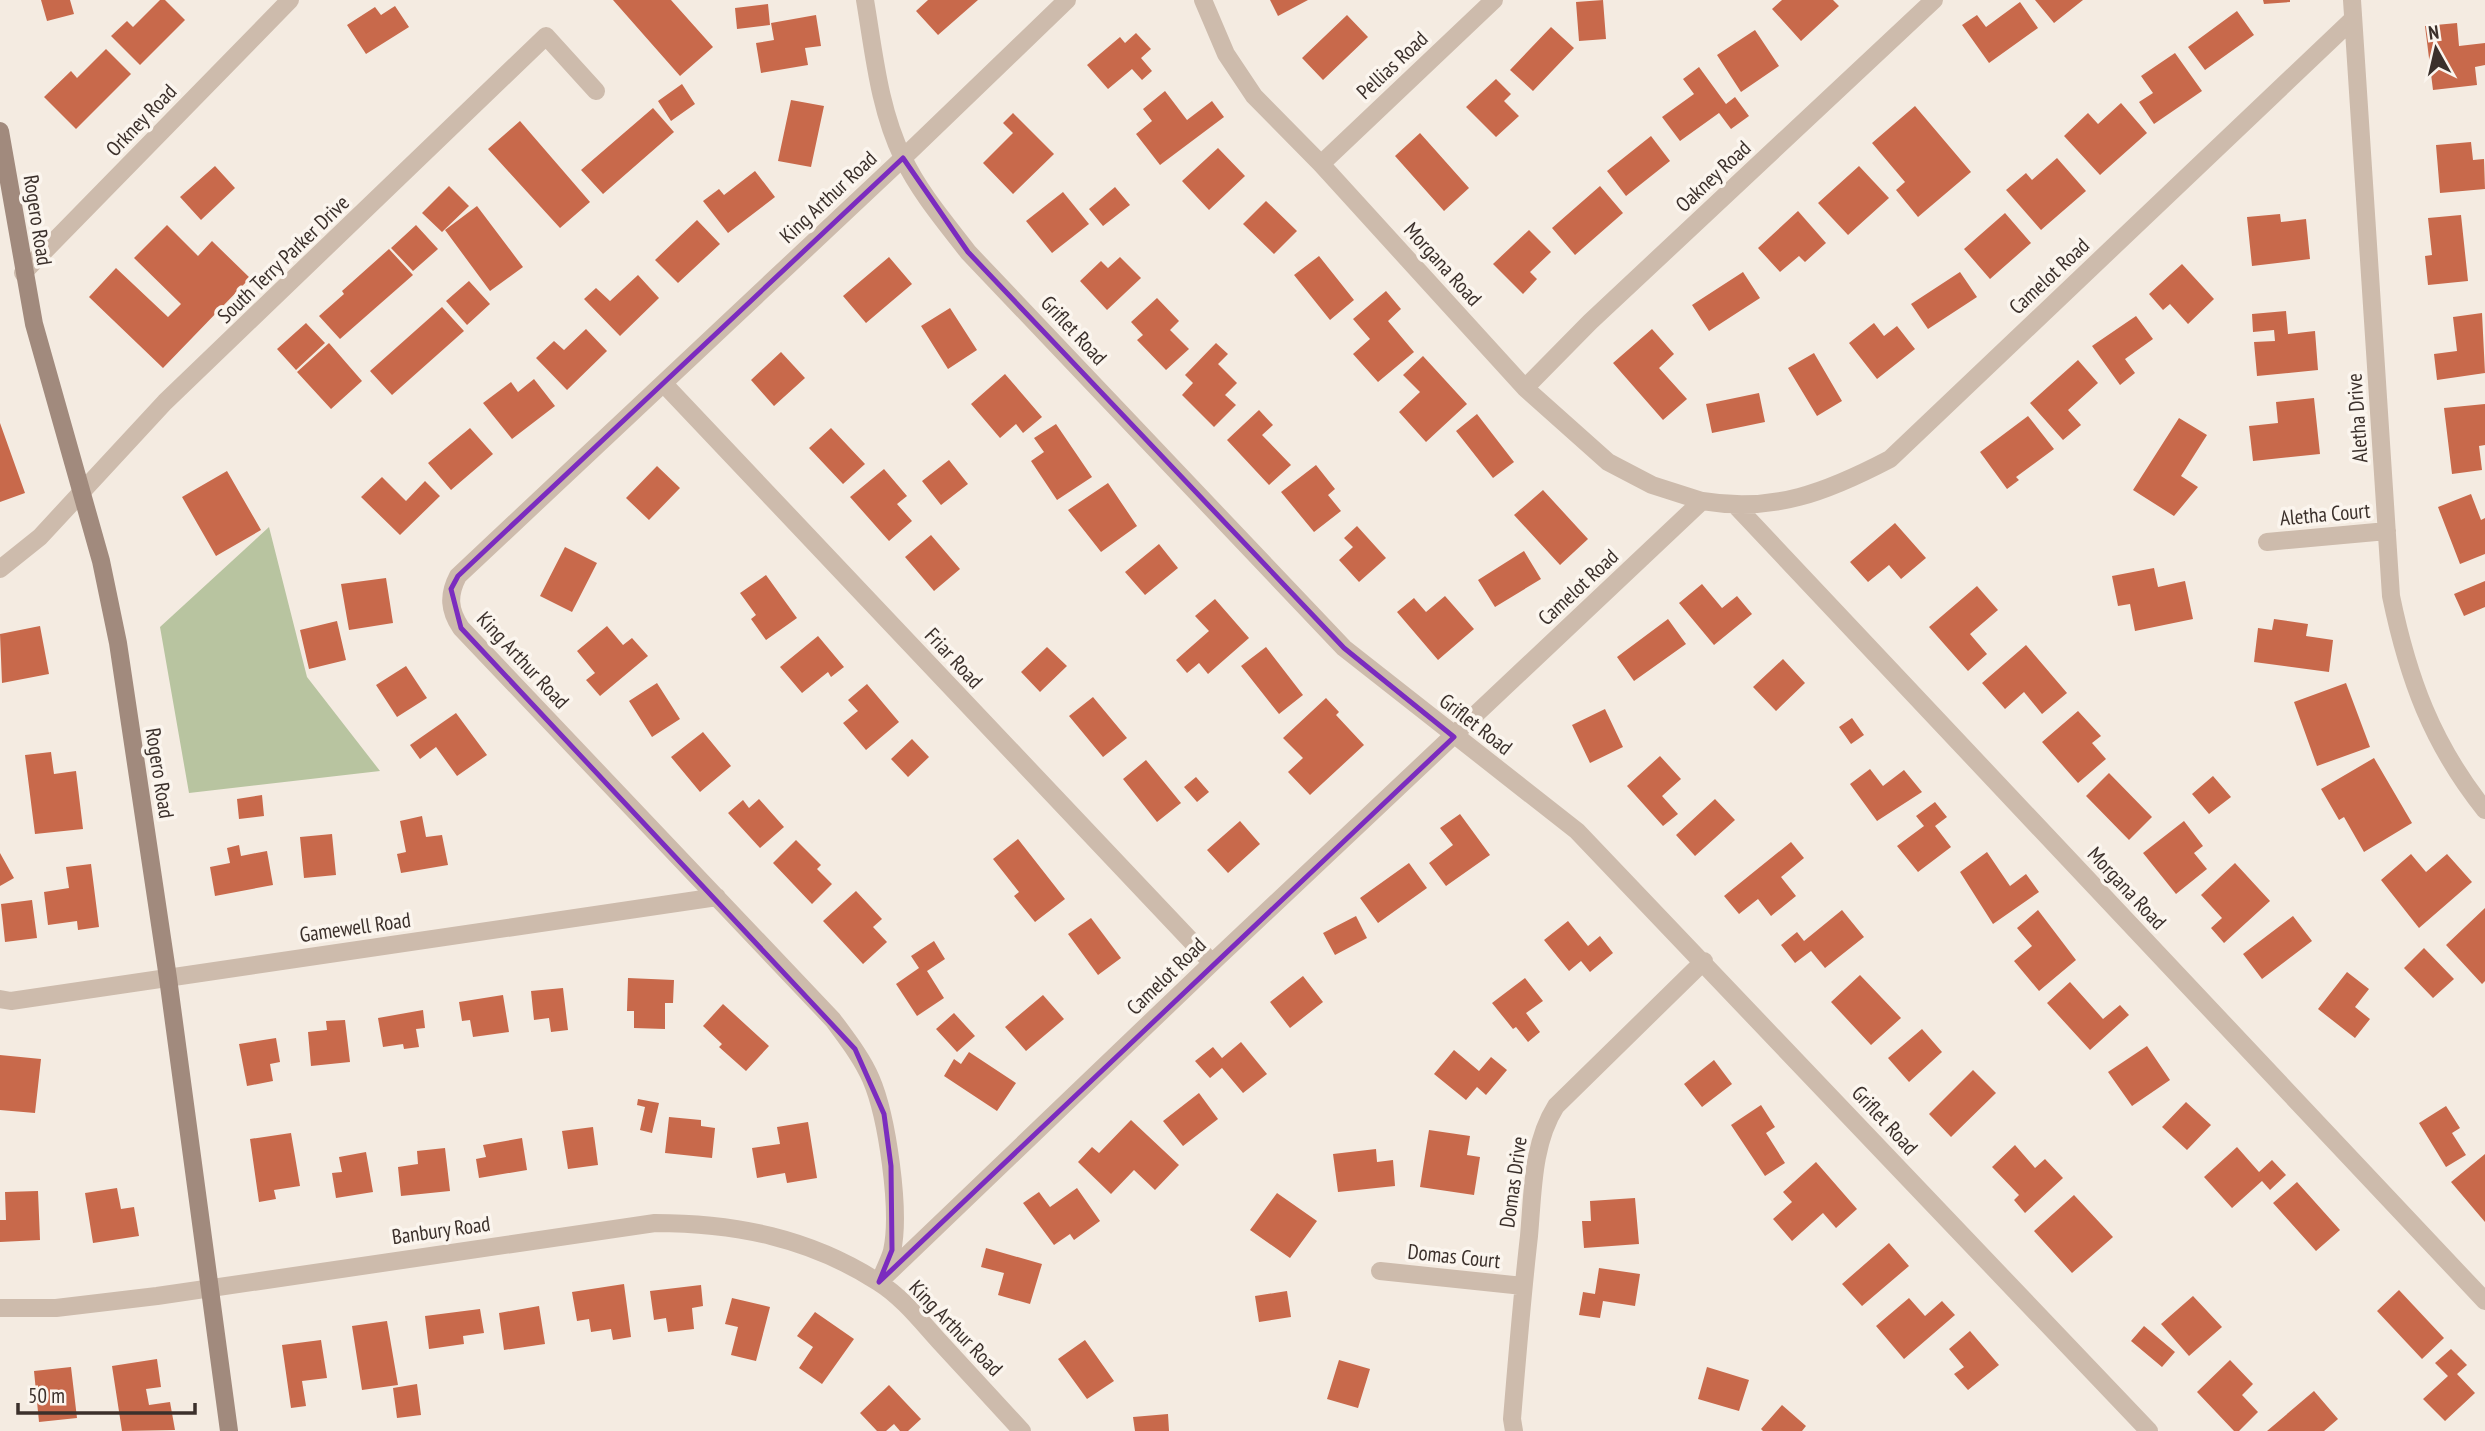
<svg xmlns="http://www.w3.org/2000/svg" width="2485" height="1431" font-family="'PT Sans Narrow',sans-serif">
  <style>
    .green { fill: #b8c4a0 }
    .building { fill: #c8694b }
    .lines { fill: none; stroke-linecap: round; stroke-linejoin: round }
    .minor { stroke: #cdbbac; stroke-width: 18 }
    .secondary { stroke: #a18a7d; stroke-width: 18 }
    .marked { fill: none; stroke: #7b2cbf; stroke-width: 5; stroke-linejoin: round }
    .labels { text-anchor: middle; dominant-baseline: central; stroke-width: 7; stroke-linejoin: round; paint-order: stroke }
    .street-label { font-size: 21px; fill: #3b302b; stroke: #fbf5ee }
  </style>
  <rect width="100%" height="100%" fill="#f4ebe1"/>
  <path class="green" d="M269 527 307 677 380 771 189 793 160 627Z"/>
  <path class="building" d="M41 0H70L74 14 47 21Z
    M160 0H165L185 20 140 65 111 36 127 21 133 27Z
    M613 0H671L713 47 680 76Z
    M928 0H978L938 35 916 11Z
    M1270 0H1308L1278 16Z
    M1603 0 1606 39 1579 41 1576 2Z
    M1782 0H1833L1839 6 1801 41 1772 9Z
    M2035 0H2083L2054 23Z
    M2263 0H2290V2L2264 4Z
    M2020 2 2038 28 1989 63 1962 25 1977 15 1986 27Z
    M768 4 770 25 737 29 735 8Z
    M395 6 409 27 366 54 347 25 375 7 381 15Z
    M2237 11 2254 35 2205 70 2188 47Z
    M816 15 821 46 805 48 808 65 761 73 756 43 774 40 771 23Z
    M1347 15 1368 37 1323 80 1302 58Z
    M2457 23 2459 46 2485 43V65L2475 67 2477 85 2433 90 2425 26Z
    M1551 27 1574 48 1533 91 1510 70Z
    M1755 30 1779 66 1741 92 1717 55Z
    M1136 33 1151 49 1141 58 1152 71 1142 80 1132 69 1108 89 1087 65 1120 37 1125 43Z
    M106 49 131 74 76 129 44 97 71 71 77 78Z
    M2175 53 2202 91 2154 124 2139 102 2153 93 2141 76Z
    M1699 67 1726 104 1735 97 1749 116 1731 129 1719 113 1680 141 1662 117 1694 94 1683 79Z
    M1496 79 1511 94 1504 101 1519 116 1496 137 1466 107Z
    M682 84 695 104 671 121 658 101Z
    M1165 91 1187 120 1212 101 1224 117 1160 165 1136 134 1152 121 1143 109Z
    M791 100 824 106 811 167 778 161Z
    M2121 103 2147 133 2100 175 2064 136 2088 113 2098 124Z
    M1915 106 1971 172 1918 217 1896 190 1905 182 1872 143Z
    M653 108 674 132 603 194 581 170Z
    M1013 113 1054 154 1013 194 983 163 1013 133 1003 123Z
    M520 121 590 202 560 228 488 149Z
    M1420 133 1469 188 1444 211 1395 156Z
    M1651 136 1670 161 1626 196 1607 171Z
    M2471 142 2473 160 2484 159 2485 189 2440 193 2436 145Z
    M1218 148 1245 176 1209 210 1182 181Z
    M2057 158 2086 191 2041 230 2006 190 2026 173 2032 180Z
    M215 166 235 188 201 220 180 197Z
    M1859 166 1889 198 1848 235 1818 203Z
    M755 171 775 197 728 233 703 201 719 189 724 195Z
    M449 186 469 206 442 232 422 213Z
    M1600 186 1623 213 1575 255 1552 228Z
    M1115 187 1130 205 1103 226 1089 209Z
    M1063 192 1089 224 1052 253 1026 221Z
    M1266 201 1297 231 1274 254 1243 224Z
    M477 206 523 267 490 291 445 230Z
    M1798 211 1826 243 1805 262 1799 256 1780 272 1758 248Z
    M2005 213 2031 243 1990 279 1964 249Z
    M2280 214 2281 222 2306 219 2310 259 2252 266 2247 217Z
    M2461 215 2468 281 2428 285 2425 256 2432 255 2428 218Z
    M697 220 720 244 678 283 655 260Z
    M167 225 198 256 212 241 250 278 163 368 89 297 116 268 168 317 181 304 134 258Z
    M416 225 438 249 413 271 391 248Z
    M1529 230 1551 252 1530 272 1537 279 1523 294 1493 264Z
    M389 249 413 275 340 339 319 316 344 294 342 291Z
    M1319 256 1354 300 1330 320 1294 275Z
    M889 257 912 284 866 323 843 296Z
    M1120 257 1141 278 1107 310 1080 281 1101 261 1108 268Z
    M2182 264 2214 299 2188 324 2170 304 2163 310 2149 294Z
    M1743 272 1760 298 1709 331 1692 305Z
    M1960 272 1977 297 1928 329 1911 304Z
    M638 275 659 298 620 336 584 299 596 288 610 301Z
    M469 281 490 304 467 325 446 301Z
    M1386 291 1401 309 1388 321 1414 352 1378 382 1353 354 1370 339 1353 319Z
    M1157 298 1179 321 1170 330 1189 349 1166 370 1137 340 1143 335 1131 322Z
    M442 307 464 331 392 395 370 371Z
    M950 308 977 350 948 369 921 326Z
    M2286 311 2288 334 2315 331 2318 370 2257 376 2254 342 2275 341 2274 330 2253 332 2252 314Z
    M2482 313 2485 373 2437 380 2434 354 2457 351 2453 317Z
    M2136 316 2153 339 2125 359 2135 373 2120 385 2092 346Z
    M306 323 325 343 296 370 277 349Z
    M1874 323 1884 336 1897 326 1915 349 1877 379 1849 343Z
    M586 329 607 351 567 390 536 358 554 341 564 350Z
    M1652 329 1674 354 1659 368 1687 399 1663 420 1613 363Z
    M329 343 362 381 331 409 297 372Z
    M1216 343 1228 354 1218 364 1237 383 1225 395 1236 405 1214 427 1182 395 1193 383 1185 375Z
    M781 352 805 378 774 406 751 380Z
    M1814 353 1842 401 1817 416 1788 368Z
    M1423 356 1467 404 1426 442 1399 412 1420 392 1403 375Z
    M2078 360 2098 383 2068 410 2081 425 2063 440 2030 403Z
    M1005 374 1042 417 1023 433 1016 424 1000 438 971 404Z
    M534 379 555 406 512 439 483 403 511 382 518 392Z
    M1759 393 1765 422 1712 433 1706 404Z
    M2314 398 2320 454 2253 461 2249 426 2278 423 2276 402Z
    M2485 404V445L2479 446 2482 470 2452 474 2444 408Z
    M1259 410 1273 425 1262 435 1291 465 1269 485 1227 440Z
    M1477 414 1514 462 1493 478 1456 431Z
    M2028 416 2054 449 2016 477 2019 480 2007 489 1980 452Z
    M2179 418 2207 435 2181 476 2198 487 2174 516 2133 490Z
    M0 423 25 493 0 502Z
    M1056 424 1092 477 1057 500 1031 461 1044 452 1034 438Z
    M470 428 493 454 451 490 428 463Z
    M831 428 865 464 843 484 809 448Z
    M949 460 968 484 941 505 922 481Z
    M1316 465 1335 489 1328 495 1341 511 1314 532 1281 492Z
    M657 466 680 488 649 520 626 498Z
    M884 469 907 496 897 504 912 521 889 541 850 497Z
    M227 471 261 530 216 556 182 497Z
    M382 477 406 501 425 481 440 496 400 535 361 497Z
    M1108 483 1137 526 1101 552 1068 510Z
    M1543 490 1588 539 1560 565 1514 515Z
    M2471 494 2481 520 2485 518V554L2460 564 2438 507Z
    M1895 523 1926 558 1901 579 1889 565 1868 582 1850 562Z
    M1357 526 1386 558 1359 582 1339 560 1353 547 1344 538Z
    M931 535 960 569 934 591 905 557Z
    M1159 544 1178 568 1145 595 1125 572Z
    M565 547 597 563 572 612 540 596Z
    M1524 551 1541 579 1495 607 1478 580Z
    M2154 568 2158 587 2185 581 2193 619 2135 631 2130 604 2118 606 2112 576Z
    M766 575 797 618 766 640 751 619 756 615 740 593Z
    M386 578 393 623 349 630 341 584Z
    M2485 581V607L2464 616 2454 594Z
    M1702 584 1722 608 1737 596 1752 614 1714 645 1679 603Z
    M1977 586 1998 610 1970 634 1987 654 1968 671 1929 627Z
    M1445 596 1474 629 1438 660 1397 612 1414 598 1426 612Z
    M1215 599 1249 638 1208 674 1199 663 1187 673 1176 660 1209 631 1195 616Z
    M1668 619 1686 644 1634 681 1617 657Z
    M2274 619 2308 624 2306 636 2333 640 2329 672 2254 662 2258 628 2272 630Z
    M337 621 346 660 309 669 300 630Z
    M40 626 49 674 2 683 0 634Z
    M607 626 623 645 632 638 648 656 600 696 586 680 595 673 577 651Z
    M818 636 844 667 831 677 828 672 802 693 780 667Z
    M2026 645 2067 693 2042 714 2024 692 2005 709 1982 683Z
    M1047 647 1067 666 1040 692 1021 672Z
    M1266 647 1303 695 1279 714 1241 666Z
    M1783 659 1805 683 1776 711 1753 687Z
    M406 666 427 698 397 717 376 685Z
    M657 683 680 719 652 737 629 701Z
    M2346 683 2370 747 2317 766 2294 702Z
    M867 684 899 722 866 750 843 723 858 711 848 700Z
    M1093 697 1127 738 1103 757 1069 716Z
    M1326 698 1339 712 1336 715 1364 745 1310 795 1288 772 1303 758 1283 738Z
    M1605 709 1623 747 1590 763 1572 725Z
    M2078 711 2101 736 2092 743 2106 759 2078 783 2042 742Z
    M456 713 487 755 457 776 436 747 420 759 410 745Z
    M1852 718 1864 735 1851 744 1839 727Z
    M703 732 731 766 700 792 671 757Z
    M912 739 929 757 908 777 891 759Z
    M51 752 54 774 76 771 83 829 35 834 25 755Z
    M1660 756 1681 779 1662 796 1678 814 1663 826 1627 786Z
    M2374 758 2412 823 2364 852 2344 817 2339 820 2321 789Z
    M1146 760 1181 803 1157 822 1123 779Z
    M1870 769 1883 786 1904 770 1922 792 1877 821 1850 784Z
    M2109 773 2152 817 2129 840 2086 796Z
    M2213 776 2231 797 2209 814 2192 794Z
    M1196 777 1209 792 1197 802 1184 787Z
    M262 795 264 816 239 819 237 799Z
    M759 799 784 827 760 848 728 813 743 800 749 808Z
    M1715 799 1735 820 1695 856 1676 835Z
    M1935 802 1947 817 1935 826 1951 847 1918 872 1897 846 1924 826 1916 816Z
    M1460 814 1490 855 1446 886 1429 863 1453 845 1440 828Z
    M422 816 426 837 442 835 448 865 401 873 397 854 406 852 400 821Z
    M1240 821 1260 844 1228 873 1207 850Z
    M2184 821 2203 846 2194 853 2207 869 2176 894 2143 853Z
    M332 834 336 875 304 878 300 837Z
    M1018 839 1065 899 1035 922 1014 896 1019 892 993 859Z
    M796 840 821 865 817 869 832 884 812 904 773 863Z
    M1791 842 1804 858 1781 877 1796 896 1771 916 1758 899 1739 914 1724 896Z
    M239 845 241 856 267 851 273 885 215 896 210 867 230 863 227 848Z
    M1987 852 2010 886 2026 874 2039 892 1993 924 1960 872Z
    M0 853 14 878 0 886Z
    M2411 854 2426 872 2447 854 2472 882 2419 928 2381 880Z
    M1409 863 1427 888 1378 923 1360 898Z
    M2235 863 2270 901 2224 943 2211 928 2222 918 2201 895Z
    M91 864 99 927 78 930 77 921 48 925 44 892 69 888 66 867Z
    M856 891 882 919 873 927 887 942 863 964 823 921Z
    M32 900 37 938 5 942 1 904Z
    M2485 908V981L2482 984 2446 945Z
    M1842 910 1864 937 1825 968 1811 951 1795 963 1781 945 1797 932 1804 941Z
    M2038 910 2076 960 2039 991 2014 961 2032 946 2017 928Z
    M1356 916 1367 938 1335 955 1323 933Z
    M2293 916 2312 941 2262 979 2243 954Z
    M1091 918 1121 958 1098 975 1068 934Z
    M1568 921 1588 946 1600 936 1613 953 1590 972 1581 961 1569 971 1544 940Z
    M934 941 945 959 927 971 944 998 917 1016 896 984 919 968 911 956Z
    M2424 948 2454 979 2433 998 2404 968Z
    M2347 972 2369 989 2355 1007 2370 1019 2355 1038 2318 1009Z
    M1860 975 1901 1018 1871 1045 1831 1002Z
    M1303 976 1323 1002 1290 1028 1270 1002Z
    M628 978 674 980 673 1003H665V1029L634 1028V1011H627Z
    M1525 978 1543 1001 1526 1013 1540 1032 1528 1042 1516 1027 1513 1029 1492 1003Z
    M2070 982 2103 1019 2120 1005 2129 1015 2090 1050 2047 1003Z
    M563 988 568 1030 551 1032 549 1018 534 1020 531 991Z
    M503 995 509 1032 473 1037 470 1020 462 1021 459 1002Z
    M1043 995 1064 1019 1026 1051 1005 1027Z
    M723 1004 769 1046 746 1071 719 1047 722 1044 703 1026Z
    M423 1010 425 1028 416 1029 419 1047 404 1049 403 1044 383 1047 378 1018Z
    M954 1013 975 1036 957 1052 936 1029Z
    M345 1020 350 1062 311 1066 308 1032 327 1030 326 1021Z
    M1922 1029 1942 1052 1909 1082 1888 1058Z
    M276 1038 280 1062 270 1064 273 1081 247 1086 239 1044Z
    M1241 1042 1267 1074 1243 1093 1222 1068 1210 1078 1195 1061 1213 1047 1222 1058Z
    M2147 1046 2170 1080 2132 1106 2108 1072Z
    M1454 1050 1479 1071 1491 1057 1507 1070 1486 1095 1477 1087 1466 1100 1434 1074Z
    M969 1052 1016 1083 997 1111 944 1076 954 1059 961 1064Z
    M0 1055 41 1059 35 1113 0 1110Z
    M1714 1060 1732 1084 1702 1107 1684 1084Z
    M1973 1070 1996 1093 1951 1137 1929 1114Z
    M1199 1093 1218 1119 1183 1146 1163 1121Z
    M638 1099 659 1103 652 1133 640 1130 645 1107 637 1105Z
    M2186 1102 2211 1125 2187 1150 2162 1127Z
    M1761 1105 1775 1127 1766 1133 1785 1163 1765 1176 1731 1125Z
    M2446 1106 2460 1128 2452 1133 2466 1155 2446 1167 2419 1123Z
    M669 1117 701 1120V1126L715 1128 712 1158 665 1153Z
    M1131 1120 1179 1165 1155 1190 1134 1170 1111 1194 1078 1162 1092 1147 1099 1153Z
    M808 1122 817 1178 787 1183 785 1173 757 1178 752 1148 780 1144 777 1127Z
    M593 1127 598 1165 568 1169 562 1131Z
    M1429 1130 1470 1136 1467 1155 1480 1157 1474 1195 1420 1187Z
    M291 1133 300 1186 274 1190 276 1199 259 1202 250 1139Z
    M522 1138 527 1170 479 1178 476 1159 486 1157 483 1145Z
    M2015 1145 2035 1168 2045 1159 2063 1178 2025 1213 2014 1200 2019 1195 1992 1167Z
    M2237 1147 2259 1172 2272 1160 2286 1175 2270 1190 2262 1181 2232 1208 2204 1177Z
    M445 1148 450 1191 401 1196 398 1167 418 1164 417 1151Z
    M1376 1149 1377 1162 1393 1160 1395 1186 1338 1192 1333 1154Z
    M366 1152 373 1192 336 1198 332 1173 342 1172 339 1157Z
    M2485 1154V1222L2451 1182Z
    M1816 1162 1857 1209 1836 1228 1823 1213 1792 1241 1773 1219 1792 1202 1783 1192Z
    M2297 1182 2340 1230 2316 1251 2273 1203Z
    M117 1188 121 1209 134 1207 139 1236 93 1243 85 1193Z
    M1077 1188 1100 1221 1074 1240 1070 1234 1054 1245 1023 1203 1039 1192 1050 1207Z
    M38 1191 40 1240 0 1242V1220H6L5 1192Z
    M1277 1193 1317 1221 1290 1258 1250 1230Z
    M2074 1195 2113 1237 2072 1273 2034 1231Z
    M1635 1198 1639 1244 1584 1248 1582 1221H1591L1590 1201Z
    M1889 1243 1909 1266 1862 1306 1842 1284Z
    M986 1248 1042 1264 1030 1304 998 1295 1004 1273 981 1267Z
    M1599 1268 1640 1274 1635 1306 1603 1301 1600 1318 1579 1315 1583 1292 1595 1294Z
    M624 1284 631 1337 613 1340 611 1329 591 1332 589 1319 577 1321 572 1292Z
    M701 1285 703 1306 692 1308 694 1329 668 1332 666 1318 654 1320 650 1291Z
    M2399 1290 2444 1338 2422 1359 2377 1311Z
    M1287 1291 1291 1317 1259 1322 1255 1296Z
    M2193 1296 2222 1327 2189 1356 2161 1324Z
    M732 1298 770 1307 756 1361 731 1355 738 1327 725 1324Z
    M1909 1298 1925 1316 1942 1301 1955 1315 1904 1359 1876 1326Z
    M539 1306 545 1344 504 1350 499 1313Z
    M480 1309 484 1333 463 1336 464 1344 429 1349 425 1316Z
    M815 1312 854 1339 822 1384 799 1368 813 1347 797 1336Z
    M387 1321 398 1385 362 1390 352 1326Z
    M2144 1326 2175 1352 2162 1367 2131 1341Z
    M1970 1331 1999 1365 1968 1390 1954 1374 1964 1367 1949 1349Z
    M321 1340 327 1378 302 1381 306 1406 291 1408 282 1345Z
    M1085 1340 1114 1381 1087 1399 1058 1359Z
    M2451 1349 2467 1365 2457 1374 2475 1393 2445 1421 2423 1399 2448 1376 2435 1363Z
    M157 1359 161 1387 146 1389 149 1405 170 1402 175 1430 122 1431 112 1366Z
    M1339 1360 1370 1369 1358 1408 1327 1399Z
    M2230 1360 2253 1384 2242 1395 2258 1412 2239 1431H2234L2197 1392Z
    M71 1367 77 1418 39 1422 34 1371Z
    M1707 1367 1749 1380 1739 1411 1698 1399Z
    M417 1384 421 1415 397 1418 393 1388Z
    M889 1385 921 1419 908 1431H900L894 1424 886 1431H877L860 1413Z
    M2314 1391 2338 1419 2324 1431H2267Z
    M1782 1405 1806 1426 1802 1431H1763L1761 1429Z
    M1168 1414 1169 1431H1135L1133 1417Z"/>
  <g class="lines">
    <path class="minor" d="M865 0C874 53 879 109 903 158 920 193 945 222 968 252L1344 648 1577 831 2149 1431
      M1203 0 1226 54 1254 96 1321 164 1525 388 1608 462 1652 485 1702 501
      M2352 0 2391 596C2408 678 2432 744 2485 810
      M1321 164 1494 0
      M23 273 290 0
      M664 384 1212 963
      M1525 388 1590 322 1934 0
      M1737 507 2485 1301
      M2267 542 2387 531
      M0 569 40 537 165 402 546 36 596 91
      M0 999 11 1001 717 897
      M1380 1271 1523 1286
      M882 1276C885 1268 890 1259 892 1251 901 1211 887 1116 871 1079 862 1058 847 1039 833 1020L461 628C449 610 448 595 458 576L903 158 1067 0
      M879 1282 1212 963 1702 501C1774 513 1827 492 1890 459L2353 19
      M0 1308H56L157 1296 655 1223C735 1223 810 1238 878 1282 902 1297 920 1320 939 1341 967 1371 994 1401 1022 1431
      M1514 1431 1512 1419C1517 1358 1522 1297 1529 1236 1533 1192 1532 1144 1556 1106L1704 961"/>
    <path class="secondary" d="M0 131 34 324 101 561 118 643 168 978 229 1431"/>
  </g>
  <path class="marked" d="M903 158 968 252 1344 648 1454 737 879 1282 892 1250 891 1166 884 1114 855 1049 461 628 451 589 458 576Z"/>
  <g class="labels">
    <g class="street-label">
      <text transform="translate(1392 65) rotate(-43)">Pellias Road</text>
      <text transform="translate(141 120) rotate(-46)">Orkney Road</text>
      <text transform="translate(1713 176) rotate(-43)">Oakney Road</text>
      <text transform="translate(828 197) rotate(-43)">King Arthur Road</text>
      <text transform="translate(38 220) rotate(81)">Rogero Road</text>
      <text transform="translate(283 259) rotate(-44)">South Terry Parker Drive</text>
      <text transform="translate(1443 264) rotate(48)">Morgana Road</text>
      <text transform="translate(2049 276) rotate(-43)">Camelot Road</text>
      <text transform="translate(1074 330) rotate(47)">Griflet Road</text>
      <text transform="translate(2357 418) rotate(-94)">Aletha Drive</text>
      <text transform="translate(2325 514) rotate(-5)">Aletha Court</text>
      <text transform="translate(1578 587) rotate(-43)">Camelot Road</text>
      <text transform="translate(954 658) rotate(47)">Friar Road</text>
      <text transform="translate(523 660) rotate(47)">King Arthur Road</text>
      <text transform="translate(1476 724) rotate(38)">Griflet Road</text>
      <text transform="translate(160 773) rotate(81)">Rogero Road</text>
      <text transform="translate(2127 888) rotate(47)">Morgana Road</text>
      <text transform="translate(355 927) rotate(-8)">Gamewell Road</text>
      <text transform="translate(1166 976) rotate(-44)">Camelot Road</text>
      <text transform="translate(1885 1120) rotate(47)">Griflet Road</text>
      <text transform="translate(1513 1182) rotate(-82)">Domas Drive</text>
      <text transform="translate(441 1230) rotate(-8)">Banbury Road</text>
      <text transform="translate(1454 1256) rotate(6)">Domas Court</text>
      <text transform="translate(956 1328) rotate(46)">King Arthur Road</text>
    </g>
  </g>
  <g transform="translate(2436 49) rotate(352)" stroke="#fbf5ee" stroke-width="5" paint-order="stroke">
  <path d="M0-5L12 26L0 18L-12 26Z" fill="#3b302b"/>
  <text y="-10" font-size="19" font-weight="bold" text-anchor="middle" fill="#3b302b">N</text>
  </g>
  <path d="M18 1403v10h177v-10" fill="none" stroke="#3b302b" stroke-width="3.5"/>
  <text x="28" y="1403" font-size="21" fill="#3b302b" stroke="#fbf5ee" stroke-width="5" paint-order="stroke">50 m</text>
</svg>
